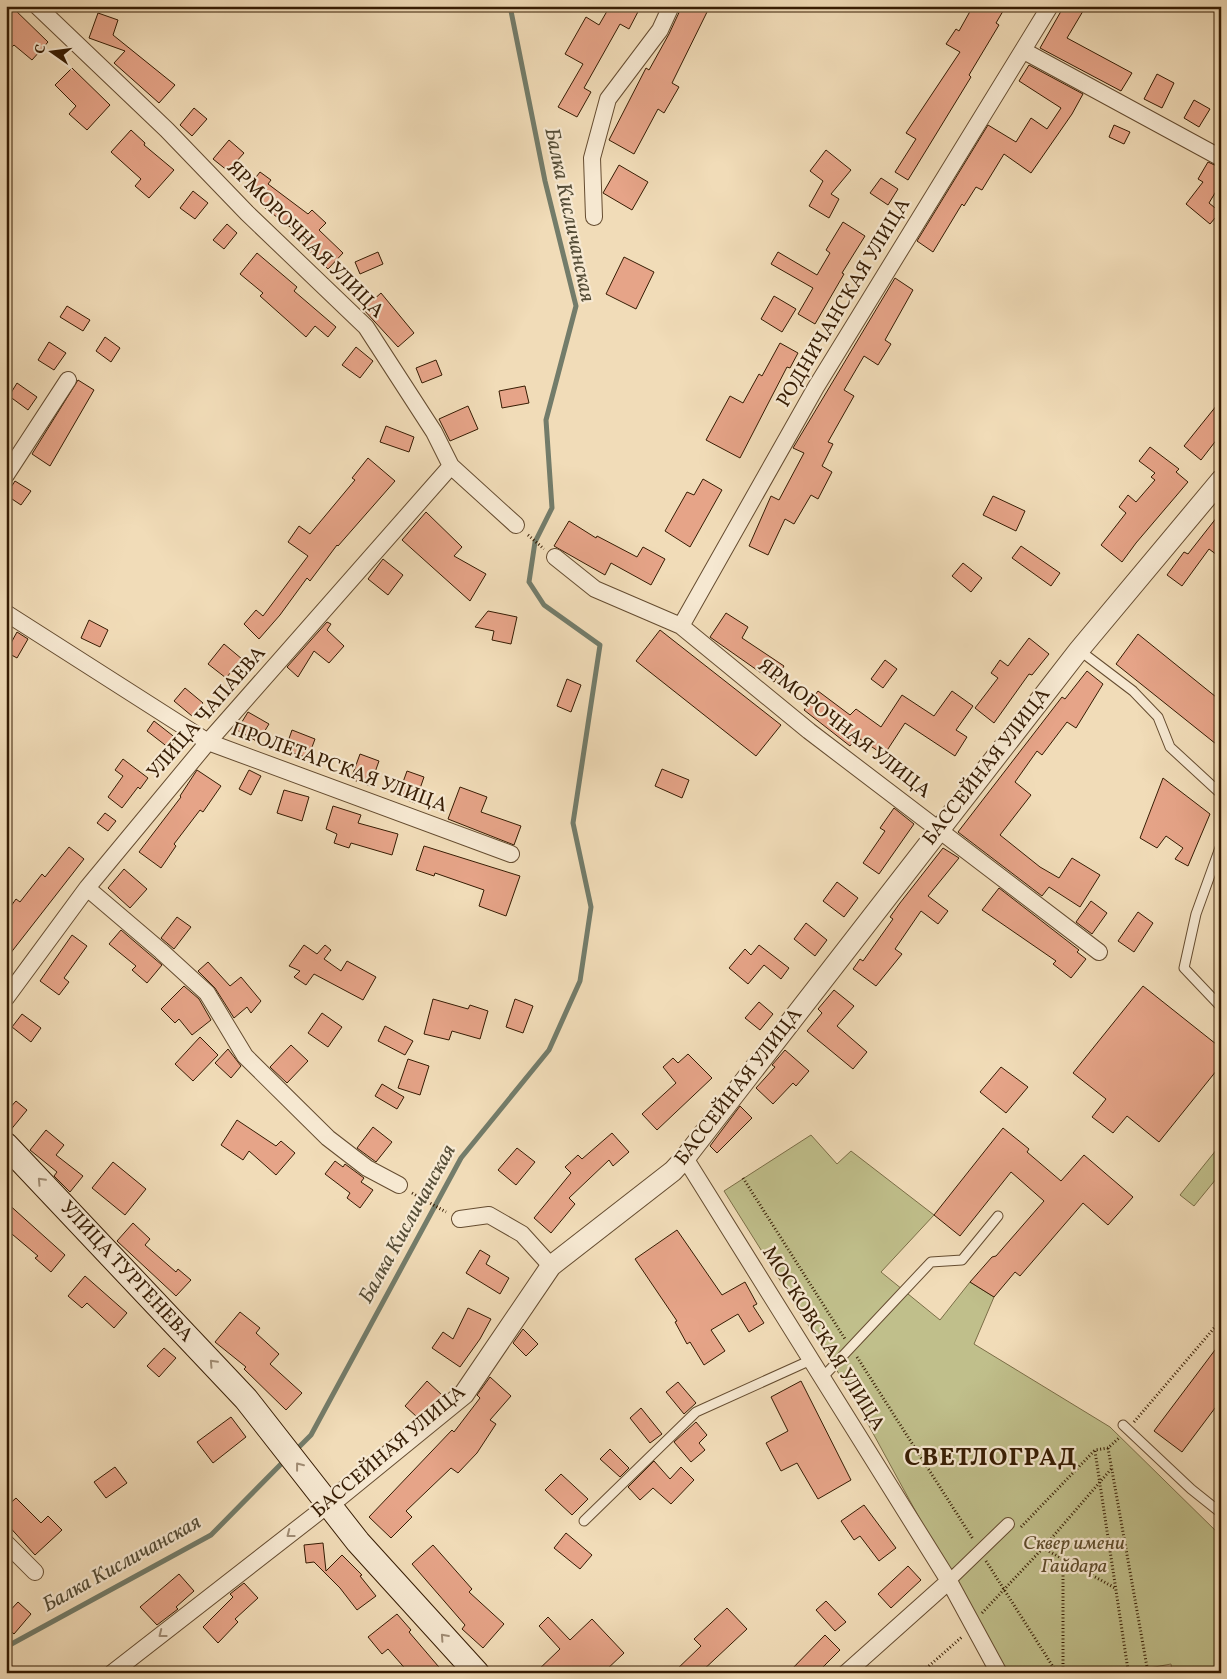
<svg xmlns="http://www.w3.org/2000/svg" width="1227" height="1679" font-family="Vollkorn,serif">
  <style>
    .green { fill: #c0bf8b; stroke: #7b6e47 }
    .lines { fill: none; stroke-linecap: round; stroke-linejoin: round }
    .stream { stroke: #737c6a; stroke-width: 5 }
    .building { fill: #e6a488; stroke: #361c03 }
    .service-casing { stroke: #654c30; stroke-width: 11 }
    .pedestrian-casing { stroke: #654c30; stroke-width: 14 }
    .minor-casing { stroke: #654c30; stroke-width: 18 }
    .tertiary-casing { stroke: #654c30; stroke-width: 22 }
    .secondary-casing { stroke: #361c03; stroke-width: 26 }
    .path { stroke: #361c03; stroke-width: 3; stroke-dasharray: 1 2.5; stroke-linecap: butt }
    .service { stroke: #f6e8d1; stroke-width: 9 }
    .pedestrian { stroke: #f6e8d1; stroke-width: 12 }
    .minor { stroke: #f6e8d1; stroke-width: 16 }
    .tertiary { stroke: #f6e8d1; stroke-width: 20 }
    .secondary { stroke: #f6e8d1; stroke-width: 24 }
    .oneway { stroke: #a08c74 }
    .labels { text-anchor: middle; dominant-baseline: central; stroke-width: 4.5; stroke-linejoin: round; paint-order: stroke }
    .street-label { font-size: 20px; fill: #361c03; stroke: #f6e8d1 }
    .park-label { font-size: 20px; font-style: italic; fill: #5f4d2c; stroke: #f6e8d1 }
    .water-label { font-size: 21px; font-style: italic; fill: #544c36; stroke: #f6e8d1 }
    .district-label { font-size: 25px; font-weight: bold; letter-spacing: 1px; fill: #361c03; stroke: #f6e8d1 }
  </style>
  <rect width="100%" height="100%" fill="#f1dcb8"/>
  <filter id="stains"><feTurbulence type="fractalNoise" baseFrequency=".004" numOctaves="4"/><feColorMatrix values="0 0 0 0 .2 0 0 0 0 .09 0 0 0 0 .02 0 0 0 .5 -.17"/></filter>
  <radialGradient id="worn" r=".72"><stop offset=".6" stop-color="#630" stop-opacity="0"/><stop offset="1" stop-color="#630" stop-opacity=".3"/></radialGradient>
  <path class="green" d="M811 1135 837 1164 851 1151 934 1215 881 1272 940 1320 970 1282 994 1297 974 1344 1110 1427 1218 1533 1221 1531V1673H1172L1171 1664 1122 1673H1004L851 1393 724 1191Z
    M1217 1149 1221 1153V1173L1194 1206 1180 1195Z"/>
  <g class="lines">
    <path class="stream" d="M294 1452 311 1435 461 1158 549 1050 580 981 591 907 573 823 600 645 544 605 529 582 535 542 552 508 546 420 576 306 545 181 510 6
      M6 1647 211 1535 286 1459"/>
  </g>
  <path class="building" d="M6 6H11L48 42 32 60 14 45 6 53Z
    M610 6H641L629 29 620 24 584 88 591 92 577 117 558 107 583 64 565 54 586 17 599 25Z
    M682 6H710L672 83 679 87 664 113 658 109 634 154 609 140 646 68 649 70 669 34Z
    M973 6H1006L996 23 999 25 969 75 971 77 908 180 895 172 916 139 906 133 960 52 946 44 956 29 959 31Z
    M1064 6H1086L1067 38 1132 73 1121 91 1040 48Z
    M98 13 118 20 113 35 175 85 159 103 114 63 125 51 89 38Z
    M1029 65 1083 94 1072 114 1031 173 1004 154 982 190 976 187 964 206 962 204 933 252 917 241 988 125 1016 142 1031 118 1047 129 1061 108 1019 81Z
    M72 68 110 105 87 130 69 114 76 106 55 85Z
    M1157 74 1174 83 1162 108 1144 99Z
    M1194 100 1210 109 1199 127 1184 118Z
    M194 108 207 119 192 136 180 125Z
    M1114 125 1130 132 1124 144 1109 137Z
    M131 130 145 143 144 145 174 170 149 198 135 186 141 179 111 152Z
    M229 140 244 153 228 171 213 159Z
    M826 150 851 170 831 194 839 199 829 218 809 206 823 181 810 171Z
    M1208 162 1221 168V183L1209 203 1220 212 1210 224 1186 204 1203 182 1198 179Z
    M619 165 648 182 632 210 603 193Z
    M260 172 271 180 268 184 308 214 312 210 326 223 319 230 343 253 328 269 291 233 294 230 265 208 267 206 246 190Z
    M881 178 898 189 888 205 870 193Z
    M193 191 208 203 195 219 180 208Z
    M843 222 865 236 842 273 844 274 815 324 798 314 813 288 771 264 778 252 817 275 830 253 826 250Z
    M227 224 237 233 224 249 213 240Z
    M378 252 383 264 360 274 355 262Z
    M257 253 297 287 294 291 336 327 328 337 315 326 306 337 260 296 263 293 240 274Z
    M624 257 654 272 636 309 606 294Z
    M895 278 913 290 885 340 891 344 878 365 864 356 844 390 854 396 828 442 833 444 822 466 832 472 818 499 811 495 794 524 785 519 768 555 749 546 771 496 779 500 804 453 793 448Z
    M381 293 414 333 398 347 363 309Z
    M774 296 796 309 782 332 761 319Z
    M67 306 90 320 83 331 60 317Z
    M105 337 120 348 111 362 96 351Z
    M49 342 66 353 54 370 38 360Z
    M780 343 798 353 790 368 787 367 740 458 706 440 730 396 743 403 759 374 762 376Z
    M356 347 373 361 360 378 342 365Z
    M436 360 442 375 422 383 416 368Z
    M78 380 94 390 50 466 32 454Z
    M17 383 37 397 28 410 9 396Z
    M525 386 529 403 502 408 499 391Z
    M1221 400V434L1201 460 1184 446Z
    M468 406 478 429 450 441 439 419Z
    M386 426 414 437 409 452 380 442Z
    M1150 447 1179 469 1176 472 1188 482 1136 543 1122 562 1101 545 1126 513 1119 507 1128 495 1136 502 1155 480 1151 477 1155 473 1139 461Z
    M368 458 395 481 338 546 337 545 310 581 307 578 280 615 259 639 244 624 256 610 263 616 308 556 288 542 299 526 310 534 355 480 352 478Z
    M703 479 722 490 690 547 665 531 687 492 694 495Z
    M15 481 31 491 21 505 6 495Z
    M993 496 1025 511 1016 531 983 515Z
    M426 512 462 547 454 556 486 574 470 601 402 540Z
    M1221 512V558L1209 549 1182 586 1167 575 1184 552 1188 554Z
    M569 521 596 538 597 536 637 557 643 547 665 559 651 585 611 563 605 575 554 546Z
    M1021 546 1060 573 1051 586 1012 558Z
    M383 559 403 575 388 595 368 579Z
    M963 563 982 578 971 592 952 576Z
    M488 611 517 617 511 644 492 640 494 631 475 627Z
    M726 613 748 627 742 638 784 666 774 682 710 637Z
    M89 620 108 630 100 647 81 638Z
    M327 622 331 624 327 630 344 646 329 663 314 651 298 677 287 667Z
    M660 630 781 725 756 756 636 661Z
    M17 632 28 639 17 658 6 652Z
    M1138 634 1221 701V748L1116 664Z
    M1029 638 1049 654 1032 675 1029 674 994 723 975 708 998 678 991 673 1000 660 1008 666Z
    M224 644 242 659 226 678 208 664Z
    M885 660 897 669 883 688 871 679Z
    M1087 671 1103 684 1076 728 1067 722 1042 755 1037 751 1015 782 1031 795 1000 835 1040 867 1059 878 1072 858 1100 875 1080 907 1049 887 1042 896 958 832 1062 697 1065 699Z
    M567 679 581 685 571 712 557 706Z
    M185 688 203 703 192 716 174 701Z
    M818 691 850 715 856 709 881 727 902 695 934 716 952 691 973 706 956 730 967 737 955 756 905 723 884 755 857 737 850 746 804 710Z
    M248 712 269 724 258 742 237 730Z
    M154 721 177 739 169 748 147 731Z
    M292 730 315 739 308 758 285 750Z
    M360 754 379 761 370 786 351 779Z
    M123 759 148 778 140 789 138 787 122 808 108 797 123 776 115 770Z
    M662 769 689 780 682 798 655 786Z
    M197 770 221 786 203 812 200 810 174 844 176 846 161 868 139 852 181 797 180 796Z
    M249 770 261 776 251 795 239 789Z
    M407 771 424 777 415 803 398 796Z
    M1163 778 1210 814 1188 866 1175 859 1183 848 1166 836 1157 848 1140 838Z
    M460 787 487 797 481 812 521 826 514 845 448 819Z
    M284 790 309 797 302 821 277 813Z
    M333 806 361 815 358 823 398 834 392 855 351 843 349 848 334 843 337 834 326 829Z
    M894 808 914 824 879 874 863 863 885 831 880 828Z
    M105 813 116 821 108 831 97 823Z
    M424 846 520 876 506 916 479 906 484 890 435 873 434 876 416 870Z
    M69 847 84 859 6 959V913L16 899 20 902 42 874 45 877Z
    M943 848 959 858 928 896 948 911 938 924 921 911 895 949 902 954 876 986 853 969 860 959 863 961 893 919 890 917 900 903Z
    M124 869 147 889 130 908 108 888Z
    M837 882 858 898 844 917 823 901Z
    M999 888 1079 950 1077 952 1086 959 1071 978 1053 964 1056 961 982 910Z
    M1091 901 1107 913 1092 934 1076 922Z
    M1138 912 1153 923 1134 952 1118 941Z
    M177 917 191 927 174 949 161 938Z
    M806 923 827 940 815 956 794 939Z
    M121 930 162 965 147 983 132 970 136 966 109 944Z
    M72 935 87 946 64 978 69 982 59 995 40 981Z
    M304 945 317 954 325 945 331 950 324 959 341 971 347 961 376 977 363 1000 314 974 306 985 294 977 300 971 289 966Z
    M759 945 789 968 781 979 764 965 748 984 729 968 745 949 751 955Z
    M208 962 230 986 241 977 261 1001 251 1013 247 1007 234 1018 215 988 198 971Z
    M184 986 199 999 211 1020 192 1035 179 1019 175 1023 161 1009Z
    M1143 986 1221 1048V1065L1159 1142 1127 1116 1113 1133 1092 1117 1106 1099 1073 1073Z
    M834 990 854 1006 837 1026 867 1052 853 1069 807 1031 822 1013 818 1009Z
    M433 999 468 1009 470 1005 488 1011 480 1039 452 1031 449 1040 424 1034Z
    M515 999 533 1006 523 1033 506 1027Z
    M759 1002 773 1014 760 1030 745 1018Z
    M322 1013 342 1027 328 1047 308 1033Z
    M22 1014 41 1028 31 1042 12 1027Z
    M385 1026 413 1041 405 1055 378 1041Z
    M200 1037 218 1055 193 1081 175 1064Z
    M291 1045 308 1061 287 1083 270 1067Z
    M228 1049 241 1066 231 1078 215 1063Z
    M785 1050 809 1071 796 1086 793 1083 773 1104 756 1088 775 1067 772 1065Z
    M688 1054 712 1078 657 1130 642 1114 676 1083 663 1067 673 1058 678 1063Z
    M408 1059 429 1066 420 1095 398 1088Z
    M1001 1067 1028 1087 1006 1113 980 1092Z
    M382 1084 404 1097 397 1109 375 1096Z
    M16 1101 27 1110 9 1132H6V1112Z
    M740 1106 752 1118 717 1153 710 1146Z
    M237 1120 276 1146 281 1141 295 1153 276 1175 249 1151 243 1160 221 1145Z
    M373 1127 392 1142 376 1162 357 1148Z
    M1003 1128 1029 1149 1027 1152 1061 1181 1084 1155 1133 1197 1108 1225 1083 1203 1020 1276 1015 1272 994 1297 970 1282 992 1257 996 1256 1044 1201 1011 1172 960 1236 934 1215Z
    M46 1130 64 1145 56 1155 83 1176 70 1192 54 1176 57 1172 30 1150Z
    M612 1133 629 1152 613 1166 609 1160 569 1198 575 1204 551 1233 534 1218 571 1173 565 1167 578 1155 582 1159Z
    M517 1148 535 1162 516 1185 498 1170Z
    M335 1161 343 1167 345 1164 364 1178 361 1182 373 1190 360 1208 347 1198 350 1193 325 1174Z
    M113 1162 146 1189 125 1215 92 1188Z
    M6 1202 65 1255 51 1272 35 1258 38 1256 6 1229Z
    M133 1223 150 1239 145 1245 176 1272 178 1269 191 1280 176 1296 117 1241Z
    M677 1230 722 1295 745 1282 757 1304 753 1306 764 1323 749 1332 738 1314 711 1330 725 1351 704 1365 690 1342 687 1344 675 1322 677 1321 635 1259Z
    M480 1250 490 1256 486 1264 509 1278 500 1294 466 1273Z
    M85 1276 127 1313 114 1328 87 1303 82 1308 68 1296Z
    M468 1308 491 1319 480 1339 460 1367 432 1348 443 1332 453 1339Z
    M240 1312 260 1328 256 1333 279 1354 270 1364 302 1393 286 1410 244 1369 246 1367 215 1342Z
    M523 1329 538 1344 526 1356 513 1343Z
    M1221 1342V1400L1182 1452 1154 1431Z
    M164 1348 176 1358 159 1377 147 1366Z
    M490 1377 511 1396 490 1420 496 1424 477 1453 458 1473 451 1468 406 1511 412 1517 391 1538 369 1517 452 1430 454 1432 480 1398 477 1395Z
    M427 1381 443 1396 417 1417 405 1406Z
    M801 1381 851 1480 818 1499 797 1463 781 1471 766 1443 788 1431 771 1397Z
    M678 1382 696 1403 684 1414 666 1392Z
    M641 1408 662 1434 650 1443 630 1418Z
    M231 1417 246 1437 213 1463 197 1442Z
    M696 1422 707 1435 699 1443 705 1450 691 1462 674 1442Z
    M610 1449 629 1468 620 1477 600 1459Z
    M654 1461 670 1479 681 1467 694 1480 671 1504 653 1488 640 1500 628 1487Z
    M115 1467 127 1483 106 1498 94 1482Z
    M561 1474 588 1499 572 1515 545 1490Z
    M16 1498 41 1523 48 1516 62 1530 35 1555 6 1523V1507Z
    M864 1505 896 1548 879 1561 860 1536 854 1540 841 1521Z
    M566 1533 592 1555 580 1569 554 1548Z
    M323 1543 326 1571 342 1555 362 1575 360 1576 376 1596 357 1610 340 1588 314 1562 306 1563 304 1545Z
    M433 1545 472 1589 469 1592 504 1624 483 1648 462 1629 465 1625 412 1564Z
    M908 1566 921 1580 891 1608 878 1594Z
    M179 1574 194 1591 176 1607 178 1609 157 1625 140 1607Z
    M244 1583 258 1598 235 1619 238 1622 218 1643 203 1627 233 1597 230 1594Z
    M826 1601 846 1622 835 1631 816 1610Z
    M18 1602 31 1614 14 1634 6 1627V1615Z
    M727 1608 747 1629 700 1673H673L701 1646 694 1639Z
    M397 1614 411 1630 409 1632 444 1673H409L388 1649 382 1654 368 1637Z
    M548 1617 570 1640 592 1619 624 1653 603 1673H535L560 1649 539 1626Z
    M825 1635 840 1650 817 1673H788Z"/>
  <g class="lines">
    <g class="service-casing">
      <path id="service" d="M1079 650 1133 691 1158 717 1170 747 1221 794
        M1221 845 1196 914 1184 968 1221 1007
        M822 1378 931 1262 962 1260 998 1216
        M1123 1425 1191 1489 1221 1513
        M584 1521 696 1412 811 1360"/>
    </g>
    <g class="pedestrian-casing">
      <path id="pedestrian" d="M949 1581 1008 1524"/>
    </g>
    <g class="minor-casing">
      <path id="minor" d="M37 6 167 130 247 213 366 327 434 432 451 466 516 525
        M1024 51 1221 158
        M594 217 592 158 608 99 660 30 671 6
        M6 475 68 380
        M555 557 595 589 681 626 809 731 1099 952
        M6 613 208 742 511 854
        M681 626 816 387 1050 6
        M87 888 161 951 207 993 245 1056 328 1138 367 1168 399 1185
        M6 998 87 888 208 742 451 466
        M685 1158 949 1581 999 1673
        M460 1219 489 1215 522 1234 551 1266
        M6 1543 35 1572
        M112 1673 329 1504
        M846 1673 949 1581"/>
    </g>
    <g class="tertiary-casing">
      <path id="tertiary" d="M329 1504 464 1394 551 1266 673 1171 685 1158 1079 650 1221 480"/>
    </g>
    <g class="secondary-casing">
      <path id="secondary" d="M6 1145 246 1399 358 1542 477 1673"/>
    </g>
    <path class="path" d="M528 535 544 549
      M743 1178 845 1339
      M412 1193 446 1212
      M857 1357 973 1539
      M1134 1422 1221 1320
      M1108 1448 1147 1667
      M1095 1451 1128 1670 1114 1673
      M1021 1527 1095 1450 1108 1448 1120 1437
      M1043 1548 1115 1588
      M1063 1558V1673
      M986 1561 1057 1673
      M982 1613 1043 1548 1112 1468
      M921 1673 963 1636"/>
    <use href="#service" class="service"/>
    <use href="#pedestrian" class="pedestrian"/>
    <use href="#minor" class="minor"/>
    <use href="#tertiary" class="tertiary"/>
    <use href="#secondary" class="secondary"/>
  </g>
  <defs><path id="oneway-chevron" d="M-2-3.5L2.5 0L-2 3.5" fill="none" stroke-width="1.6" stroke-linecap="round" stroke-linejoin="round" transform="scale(1.25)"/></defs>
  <g class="oneway">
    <use href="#oneway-chevron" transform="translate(41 1181) rotate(-133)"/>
    <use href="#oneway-chevron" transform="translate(213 1363) rotate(-133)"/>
    <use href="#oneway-chevron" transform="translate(299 1466) rotate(-128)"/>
    <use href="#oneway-chevron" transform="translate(290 1534) rotate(142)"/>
    <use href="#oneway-chevron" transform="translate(162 1634) rotate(142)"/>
    <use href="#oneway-chevron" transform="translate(444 1637) rotate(-132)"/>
  </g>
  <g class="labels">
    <g class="street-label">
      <text transform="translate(305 240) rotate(45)">ЯРМОРОЧНАЯ УЛИЦА</text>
      <text transform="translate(844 303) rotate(-59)">РОДНИЧАНСКАЯ УЛИЦА</text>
      <text transform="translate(207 713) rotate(-49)">УЛИЦА ЧАПАЕВА</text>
      <text transform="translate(844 729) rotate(38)">ЯРМОРОЧНАЯ УЛИЦА</text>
      <text transform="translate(987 767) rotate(-52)">БАССЕЙНАЯ УЛИЦА</text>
      <text transform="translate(339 768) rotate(20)">ПРОЛЕТАРСКАЯ УЛИЦА</text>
      <text transform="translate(739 1087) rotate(-52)">БАССЕЙНАЯ УЛИЦА</text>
      <text transform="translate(126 1272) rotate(47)">УЛИЦА ТУРГЕНЕВА</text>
      <text transform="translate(823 1339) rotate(58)">МОСКОВСКАЯ УЛИЦА</text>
      <text transform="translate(389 1452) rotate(-40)">БАССЕЙНАЯ УЛИЦА</text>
    </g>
    <g class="park-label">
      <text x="1074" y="1544">Сквер имени<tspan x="1074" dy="23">Гайдара</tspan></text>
    </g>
    <g class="water-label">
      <text transform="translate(569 215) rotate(78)">Балка Кисличанская</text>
      <text transform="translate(408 1224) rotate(-61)">Балка Кисличанская</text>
      <text transform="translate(122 1564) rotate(-29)">Балка Кисличанская</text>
    </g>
    <g class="district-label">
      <text x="991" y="1458">СВЕТЛОГРАД</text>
    </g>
  </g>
  <rect width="1227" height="1679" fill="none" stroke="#f1dcb8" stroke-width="25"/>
  <rect x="8" y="8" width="1212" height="1664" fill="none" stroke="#361c03" stroke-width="2.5"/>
  <rect x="12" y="12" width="1202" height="1654" fill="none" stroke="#361c03"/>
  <g transform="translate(52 52) rotate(284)" stroke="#f6e8d1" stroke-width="4" paint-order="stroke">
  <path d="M0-4L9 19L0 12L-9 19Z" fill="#361c03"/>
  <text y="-8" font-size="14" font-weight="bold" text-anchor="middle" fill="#361c03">С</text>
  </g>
  <rect width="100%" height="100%" filter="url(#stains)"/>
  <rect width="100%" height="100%" fill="url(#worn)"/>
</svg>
